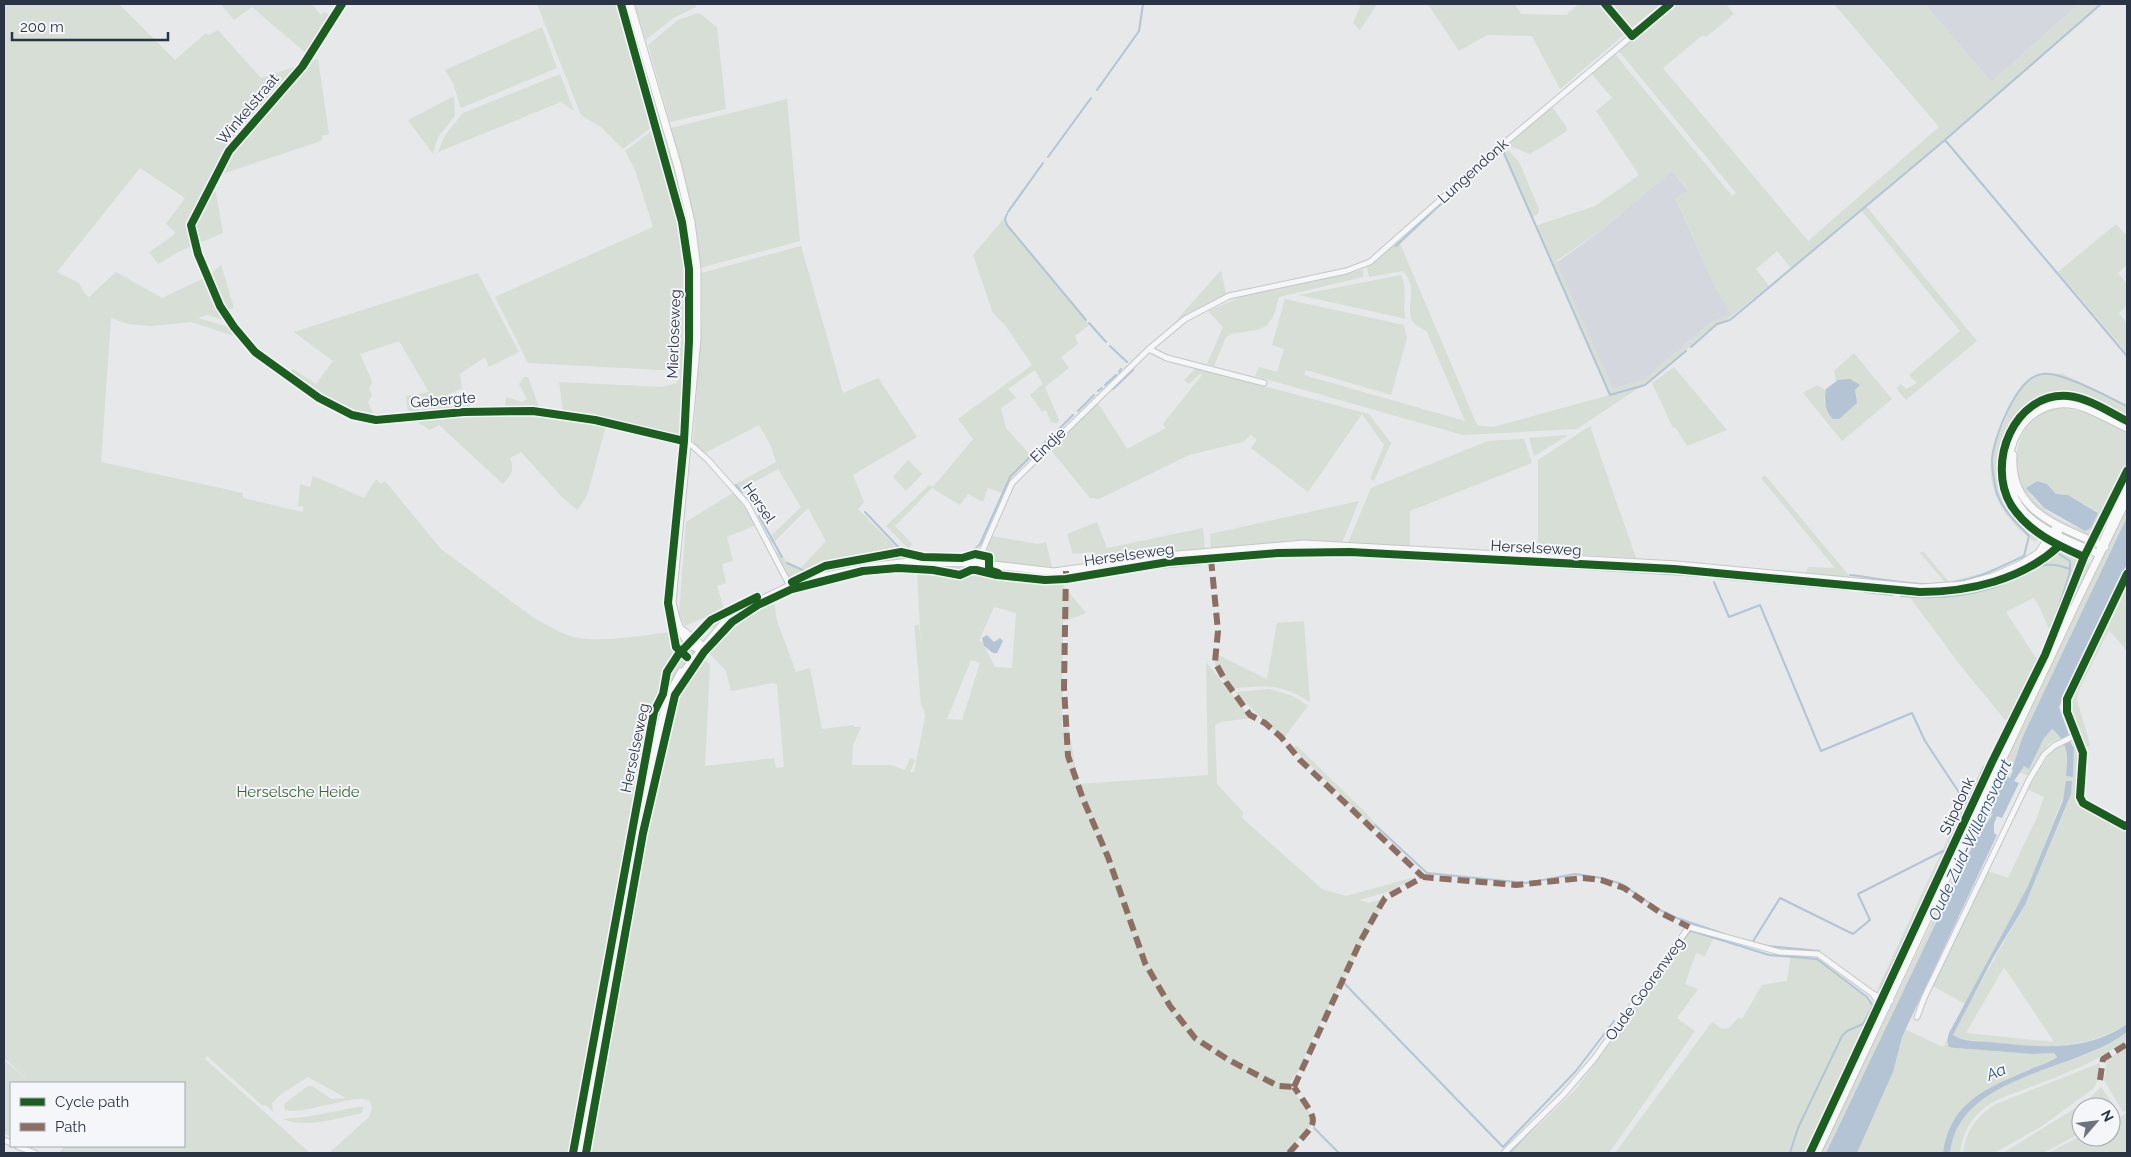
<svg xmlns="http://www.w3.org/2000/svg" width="2131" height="1157" font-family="Raleway,sans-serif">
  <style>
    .built { fill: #d4d7dd }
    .green { fill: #d6ded6; fill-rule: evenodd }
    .water { fill: #b4c4d5 }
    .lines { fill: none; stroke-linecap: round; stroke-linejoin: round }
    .stream { stroke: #b4c4d5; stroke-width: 2 }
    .street-casing { stroke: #c4c6c8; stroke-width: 7 }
    .secondary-casing { stroke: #c4c6c8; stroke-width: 9 }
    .street { stroke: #f5f6f7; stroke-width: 5 }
    .secondary { stroke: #f8f8f8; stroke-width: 7 }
    .quiet { stroke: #8d6e63; stroke-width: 6; stroke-dasharray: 12 6; stroke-linecap: butt }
    .cycleway-casing { stroke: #f4f6f9; stroke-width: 11 }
    .cycleway { stroke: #1b5e20; stroke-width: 8 }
    .labels { text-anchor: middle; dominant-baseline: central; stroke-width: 4; stroke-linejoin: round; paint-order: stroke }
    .street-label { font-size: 15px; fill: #2b3445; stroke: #f4f6f9 }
    .park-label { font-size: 15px; fill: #3f6138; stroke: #f4f6f9 }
    .water-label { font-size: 16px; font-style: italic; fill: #34527a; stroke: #f4f6f9 }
  </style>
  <rect width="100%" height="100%" fill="#e6e8ea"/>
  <path class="built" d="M1925 4H2079L1991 82Z
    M1672 171 1688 190 1676 199 1716 289 1731 313 1710 323 1645 379 1613 389 1556 263 1602 230Z"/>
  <path class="green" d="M4 4H119L175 60 206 33 209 35 218 30 261 78 306 63 312 55 313 61 318 59 329 134 322 136V140L318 142 213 177 223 233 178 252 158 264 149 252 174 235 175 232 166 224 185 198 140 168 57 272 79 283 84 293 89 297 116 272 162 298 208 276 221 265 234 308 222 311 227 321 207 315 198 318 232 328 237 337 192 322 151 326 128 324 111 318 101 462 243 493V498L302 512 304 507 298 506 300 484 310 487 313 476 364 498 376 479 380 484 385 481 441 549 531 616C543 623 556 631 570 636 594 644 644 635 671 632L672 638H677L676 631 680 638 710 665 705 766 774 758 776 768 784 767 777 685 773 683 731 691 726 671 708 652C728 632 749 615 774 602L777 621 796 672 810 668 822 729 854 725V727H861L853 745 852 765H890L905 770 910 758 915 760 910 772H914L925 717 924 710 921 705 915 633 914 626 919 624 921 645 917 573 919 571 969 575 974 568 1058 579 1086 613 1063 622 1062 727 1068 728 1079 784 1208 775 1206 662 1251 718 1220 722 1215 725 1217 784 1243 812 1242 818 1322 889 1346 896 1415 877 1391 891 1359 900 1369 903 1381 899 1377 905 1381 907 1311 1042 1299 1070 1288 1085 1316 1120 1286 1153H329L369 1117 372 1109 370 1101C356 1092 307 1115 285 1110L284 1104 308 1086H312L331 1099 346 1098 308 1077 281 1094 272 1103 273 1112 266 1105 263 1106 207 1056 205 1059 310 1153H59L65 1146H184V1083H11V1137L4 1134V1060L30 1082 4 1058ZM994 607 1016 613 1012 668 995 667 982 642 979 641ZM971 660 980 663 962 720 947 719Z
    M221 4H312L321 15 324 12 331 16 306 53 252 7 234 20Z
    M537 4H618L652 127 623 149 601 127 581 115Z
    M623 4H628L674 159 692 236 697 319 685 437 692 329 688 254 681 216Z
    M634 4H696V7L673 18 646 40Z
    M1361 4H1377L1360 30 1353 23Z
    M1428 4H1515L1521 14 1566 15 1579 4H1600L1625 34 1560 89 1532 36 1487 35 1459 51Z
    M1611 4H1662L1631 28Z
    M1673 4H1726L1734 14 1706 37 1703 35 1663 68 1808 241 1939 127 1834 4H1925L1991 82 2079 4H2102L2004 90 1866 206 1977 341 1906 400 1896 388 1901 384 1906 389 1917 383 1909 375 1960 331 1861 210 1791 268 1777 251 1756 269 1769 286 1728 319 1706 332 1658 375 1577 429 1463 435 1255 376 1259 367 1277 372 1284 349 1272 345 1285 299 1404 325 1407 338 1391 395 1306 370 1304 375 1465 421 1427 332C1422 327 1415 327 1412 320 1405 308 1419 286 1403 271L1369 277 1367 267 1399 241 1477 425 1493 427 1610 395 1535 226 1595 206 1639 175 1596 111 1612 98 1591 73 1614 53 1732 196 1736 193 1618 50ZM1672 171 1688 189 1676 198 1716 289 1730 313 1710 323 1645 379 1613 389 1556 261 1602 230Z
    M699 13 717 27 726 109 670 122 648 45 678 20Z
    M542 27 557 68 461 108 453 83 445 70Z
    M560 74 574 111 561 102 438 152 445 135 463 113Z
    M454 96 455 116 438 137 433 154 408 120Z
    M787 99 800 241 700 268C696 219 682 175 671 128Z
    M1551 106 1566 126 1567 131 1530 154 1507 145Z
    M653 130C664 171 677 212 684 253 694 313 684 377 680 437L563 411 559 382 662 387 677 383 680 371 528 363 495 297 653 227 635 170 625 151Z
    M1509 151 1519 162 1539 209 1538 214 1531 218 1503 152Z
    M1005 217 1006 225 1089 325 1075 336 1078 344 1061 357 1069 368 1045 387 1059 420 1057 423 1051 422 1046 410 1042 412 1030 395 1043 384 1035 370 1008 389 1016 398 1001 408 1006 428 1032 457 1013 475 1003 493 988 488 983 502 968 494 960 505 932 488 895 526 912 544 909 549 886 526 929 485 933 487 973 439 958 419 1032 365 1005 325 993 313 973 255Z
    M2116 224 2127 236V265L2118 273 2127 284V306L2119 313 2127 323V353L2058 272Z
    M801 246 843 393 878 378 917 437 853 475 864 502 858 509 904 555 836 566 792 580 786 573 775 550 792 566 800 569 826 541 808 508 772 544 769 538 801 507 778 469 738 491 734 485 776 462 771 446 759 425 705 453 693 443 702 318 701 273Z
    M1221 270 1226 294 1189 313 1174 323Z
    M1363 270V277L1279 297C1276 304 1276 314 1271 320 1261 336 1240 328 1226 337L1214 366 1207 364 1223 327 1208 311 1238 298Z
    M478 273 519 352 489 367 485 357 460 374 462 388 450 394 454 406 470 402 471 408 408 414 406 396 429 392 399 341 360 354 371 379 372 383 369 388 372 395 368 402 374 415C343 413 314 390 289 373L293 369 316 384 333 361 294 332Z
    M1401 275C1409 292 1401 305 1406 319L1299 295Z
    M1854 353 1892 399 1842 441 1803 393 1817 385 1826 390 1824 401 1826 405H1855V390L1859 386 1836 381 1834 371Z
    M1674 367 1727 430 1687 446 1675 427 1673 428 1652 383Z
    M1196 368 1369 414 1391 443 1374 481 1370 479 1384 445 1362 414 1308 492 1251 448 1257 440 1251 435 1243 442 1189 455 1099 499 1090 498 1050 449 1098 403 1127 449 1166 428 1163 424 1202 375 1200 374 1189 384 1184 380Z
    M2050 373 2063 374 2127 405V419C2107 410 2083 393 2060 394 2011 396 1988 459 2007 499 2014 515 2027 525 2040 536L2036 542C2008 526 1984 488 1992 454 1994 442 2001 430 2006 418 2015 393 2021 375 2050 373Z
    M524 377H528L539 407 505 406 506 397 522 402 527 399 519 384Z
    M2064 408 2090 414 2127 433V468L2092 537H2086C2066 527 2043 517 2028 499 2012 481 2013 446 2027 426 2035 413 2051 409 2064 408ZM2037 481 2049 486 2056 494 2068 495 2098 512 2087 531C2066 524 2035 509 2027 487Z
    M478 413H540L606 425 587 496 577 510 562 497 521 452 510 458C515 471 511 475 503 484L439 425 430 430 413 419Z
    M1590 426 1636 558 1538 552V460Z
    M1566 435 1567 436 1534 456 1529 438Z
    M1524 439 1532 463 1410 511V546L1348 543 1371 488 1488 441Z
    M908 460 922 474 906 491 893 477Z
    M2127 473V479L2101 531 2096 537Z
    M1765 475 1851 578 1805 574 1808 567 1835 568 1761 478Z
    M734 492 756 525 727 537 733 561 722 564 726 583 717 586 724 609 685 626 679 613 686 522Z
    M1359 501 1342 543 1211 549 1210 534Z
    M2127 507V517L2023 736 2012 769 2007 767 2009 755Z
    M1097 522 1107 548 1203 528 1205 549 1092 566 1090 552 1073 554 1067 534Z
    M992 536 1038 544 1046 542 1052 567 983 560Z
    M2060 548 2081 557 2082 560 2055 627 2050 631 2038 604 2033 598 2006 612 2036 658 2040 653 2039 657 2023 698 1943 858 1880 994 1876 992 1968 795 2007 722 1960 665 1906 592C1920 594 1934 597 1948 595 1971 592 2045 565 2060 548Z
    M1923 551 1949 582 1979 574 1985 575 1948 586 1920 553Z
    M2087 554 2089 566 2057 630Z
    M918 565 970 567 965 573Z
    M2127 578V651L2109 630 2078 692 2077 700 2090 745 2085 748 2071 707 2072 694Z
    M755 600 699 637 692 634 720 616Z
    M1304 621 1310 702C1280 683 1265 685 1232 689 1222 679 1213 668 1214 653L1267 679 1277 623Z
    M1269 689 1293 696 1308 706 1283 739 1235 692Z
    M2052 729 2060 738 2049 744 2031 773 2028 775 2019 773 2024 766 2029 769 2044 738Z
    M2072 741 2078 745 2080 777 2076 804 2121 825 2127 833V1024C2088 1048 2051 1048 2007 1044 1990 1042 1973 1041 1957 1038L1953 1036 1956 1026 2025 905 2065 810 2072 782 2065 792 2027 888 1965 1004 1933 986 1988 871 2008 878 2037 817 2044 797 2027 789 2053 749 2065 743 2067 768 2073 777 2074 748ZM2004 967 2054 1042 1966 1033Z
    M1296 745 1368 815 1378 827 1366 820 1293 748Z
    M2006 772 2011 773 2009 779 2005 776 1988 811 1993 814 1977 837 1826 1153H1821L2003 774Z
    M1691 930 1714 937 1705 956 1696 953 1685 984 1698 989 1677 1018 1695 1031 1609 1153H1510L1576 1089Z
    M1791 954 1817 959 1872 1001 1874 1007 1806 1153H1615L1712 1022 1722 1029 1729 1028 1739 1017 1742 1019 1762 985 1787 981Z
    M1905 1029 1943 1047 1947 1041V1043L1956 1048 2033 1054 2054 1053 2057 1057C2050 1063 2038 1066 2029 1070 1985 1088 1951 1102 1943 1153H1857L1893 1072 1898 1044Z
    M2127 1032V1040C2089 1068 2042 1082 1999 1099 1976 1110 1963 1128 1960 1153H1950C1960 1073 2074 1072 2127 1032Z
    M2127 1046V1110L2123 1112 2104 1080 2107 1060Z
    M2100 1063 2099 1078 2093 1089 2042 1126 1994 1153H1963C1966 1130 1977 1116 1996 1104Z
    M2101 1087 2117 1110 2116 1116 2111 1118V1107H2081V1133L2043 1153H2003L2087 1101Z
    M358 1107H363L362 1113C339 1118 305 1129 283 1119L305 1117Z
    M2127 1113V1153H2048L2081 1136 2111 1137V1121Z"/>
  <path class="water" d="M1850 379 1860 385 1855 390 1857 403 1839 419H1833C1825 411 1824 400 1826 389L1838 380Z
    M2037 481 2047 484 2056 494 2068 495 2098 513 2091 528 2085 531 2044 508 2026 488Z
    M2127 517V564L2059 707 2069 735 2067 736 2074 748 2073 777 2066 776C2068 753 2068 743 2052 729L2044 738 2029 769 2024 766 2014 781 2019 783 2002 818 1997 816 1994 824V833L1997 835 1902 1037 1893 1072 1857 1153H1826L1977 837 1993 814 1988 811 2005 776 2010 778 2013 770 2012 769 2023 736Z
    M987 635 994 642 1000 638 1003 641 997 653H993L984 646 982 638Z
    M2066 781H2072L2071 794 2025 905 1993 958 1953 1035C1962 1042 1979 1041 1990 1042 2038 1047 2085 1053 2127 1024V1032C2075 1072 1959 1074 1950 1153H1943C1950 1102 1986 1088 2029 1070 2037 1066 2050 1063 2057 1057L2054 1053 2033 1054 1956 1048 1949 1047 1947 1041 1949 1033 2027 888 2063 800Z"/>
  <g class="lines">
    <path class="stream" d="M2101 4 1945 140 2127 356
      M1097 90 1139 31 1143 4
      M1048 157 1091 98
      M1008 212 1043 163
      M1007 214 1005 219 1007 225 1086 320
      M1396 246 1461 185 1503 151 1610 395 1645 385 1686 351
      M1089 323 1106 342
      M1110 346 1127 362
      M1691 347 1717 324 1730 320 1945 140
      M1119 372 1121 369
      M1105 385 1116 375
      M1113 389 1133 370
      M1098 391 1102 388
      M1078 411 1094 395
      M1057 431 1073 415
      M1042 445 1053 435
      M736 485 742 493
      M865 512 902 551
      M759 516 782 557
      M913 554C935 555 965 563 980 544L1010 477 1038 449
      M1343 556 1405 559
      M1415 559 1701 576
      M1218 562 1303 555 1333 556
      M787 563 807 572H818L907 556 902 551 907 552
      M1147 569 1202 564
      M1850 575C1884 579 1921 588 1955 582 1980 578 2002 566 2024 556L2029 536C2016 522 2001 509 1996 490 1994 481 1992 468 1992 459 1994 436 2017 377 2042 374 2061 371 2108 397 2127 406
      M1717 578 1848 590
      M1714 582 1729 617 1760 605 1821 751 1912 713 1925 741 1966 803
      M1865 592 1892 595
      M1901 596C1932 599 1962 597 1992 588 2024 578 2033 555 2070 569
      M2053 625 2070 572V561L2059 554
      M1997 742 2046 644
      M1375 825 1427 873 1526 883 1575 874 1602 878 1622 884 1658 909 1677 918 1724 934
      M1752 943 1780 898 1853 934 1870 920 1858 894 1943 851 1945 852 1984 767
      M1767 946 1819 951
      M1344 983 1503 1147 1576 1071 1614 1021
      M1881 988 1945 853
      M1646 991 1689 932 1692 931 1769 955 1817 959 1867 997 1873 1006 1863 1024 1847 1031 1842 1036 1798 1128 1790 1153
      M1568 1092 1582 1077
      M1314 1128 1339 1153
      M1509 1153 1537 1124"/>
    <g class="street-casing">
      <path id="street" d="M342 4 302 67 229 151 191 225 198 254 220 306 234 327 255 352 319 398 352 415 376 420 464 412 533 411 595 420 688 442 708 460 747 504 790 586
        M1605 4 1632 36
        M1149 349 1167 358 1264 383
        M977 563 1012 483 1149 349 1185 319 1229 296 1346 271 1370 262 1507 141 1670 4
        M2127 574 2067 699V712L2083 753 2080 797 2083 803 2125 826 2127 825
        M1873 994 1877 1000 1887 1008
        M1917 1017 1924 998 2029 780 2044 755 2054 746 2076 735
        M4 1140 11 1143
        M17 1146 35 1153
        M1504 1153 1563 1095 1594 1059 1689 927 1780 952 1818 954 1873 994 1891 1001"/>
    </g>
    <g class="secondary-casing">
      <path id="secondary" d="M630 4 678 167 691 222 697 268V339L672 602C675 617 682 647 701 649
        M2013 455C2009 514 2063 527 2105 547
        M2100 549 2127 486
        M2040 551 2055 529
        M2099 554C2075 543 2045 533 2026 514 1993 480 2008 409 2060 404 2083 402 2107 419 2127 428
        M682 630 700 644 701 649
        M680 676 723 624 757 602 790 586 816 578 876 566 909 562 977 563 1054 572 1166 556 1304 544 1677 565 1921 588 1963 585 1995 576 2020 565 2050 546 2058 535 2059 526
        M579 1153 643 800 662 720 670 693 681 672
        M1817 1153 2079 597 2127 499"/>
    </g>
    <use href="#street" class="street"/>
    <use href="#secondary" class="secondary"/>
    <path class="quiet" d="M1211 559 1218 631 1215 662 1226 682 1250 715 1265 723 1281 737 1300 760 1423 877
      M1066 571 1064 687 1068 756 1083 799 1108 857 1145 963 1170 1006 1195 1038 1227 1059 1278 1086 1294 1087
      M2100 1080 2103 1059 2127 1044
      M1294 1087 1360 942 1379 908 1385 898 1423 877 1516 885 1583 878 1601 880 1624 888 1661 913 1689 927
      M1289 1153C1319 1118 1321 1126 1294 1087"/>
    <g class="cycleway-casing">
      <path id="cycleway" d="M342 4 302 67 229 151 191 225 198 254 220 306 234 327 255 352 319 398 352 415 376 420 464 412 533 411 595 420 684 441
        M621 4 682 222 689 269V341L684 441 668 603 676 647 687 657
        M1605 4 1632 36 1670 4
        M2084 557C2057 545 2028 532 2011 505 1986 463 2014 392 2068 396 2089 398 2109 412 2127 421
        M2127 574 2067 699V712L2083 753 2080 797 2083 803 2125 826 2127 825
        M792 582 825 566 901 552 923 557 962 558 975 554 989 557V570L998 573
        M573 1153 654 712 663 694 667 672 678 655 711 620 757 597
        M586 1153 643 833 675 695 704 652 732 622 758 605 792 589 863 571 898 568 933 570 960 575 971 570H976L997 575 1045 580 1066 579 1168 562 1278 553 1350 552 1674 569 1920 592C1969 592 2022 580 2059 546
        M1810 1153 1992 762 2045 655 2084 557 2127 471"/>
    </g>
    <use href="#cycleway" class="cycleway"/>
  </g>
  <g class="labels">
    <g class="street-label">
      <text transform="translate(248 109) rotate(-50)">Winkelstraat</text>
      <text transform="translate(1473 171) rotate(-42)">Lungendonk</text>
      <text transform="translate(674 334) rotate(-88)">Mierloseweg</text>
      <text transform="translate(443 400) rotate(-5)">Gebergte</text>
      <text transform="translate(1048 445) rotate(-44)">Eindje</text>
      <text transform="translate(759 503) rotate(56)">Hersel</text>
      <text transform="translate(1536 548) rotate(3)">Herselseweg</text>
      <text transform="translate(1129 555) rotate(-8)">Herselseweg</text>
      <text transform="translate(635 748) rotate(-78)">Herselseweg</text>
      <text transform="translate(1957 806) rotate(-65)">Stipdonk</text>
      <text transform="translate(1645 989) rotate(-54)">Oude Goorenweg</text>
    </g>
    <g class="park-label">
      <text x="298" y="792">Herselsche Heide</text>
    </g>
    <g class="water-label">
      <text transform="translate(1970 840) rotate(-65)">Oude Zuid-Willemsvaart</text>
      <text transform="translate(1996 1072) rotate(-24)">Aa</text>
    </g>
  </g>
  <rect width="2131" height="1157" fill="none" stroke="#2b3445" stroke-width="10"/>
  <rect x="10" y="1082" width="175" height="65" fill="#f4f6f9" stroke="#a4a8b1"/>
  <rect x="20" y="1098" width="25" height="8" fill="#1b5e20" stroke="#a4a8b1"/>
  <text x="55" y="1107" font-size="15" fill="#2b3445">Cycle path</text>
  <rect x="20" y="1123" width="25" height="8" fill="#8d6e63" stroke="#a4a8b1"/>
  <text x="55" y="1132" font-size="15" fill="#2b3445">Path</text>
  <g transform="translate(2096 1122) rotate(62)"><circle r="24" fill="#f4f6f9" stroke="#a4a8b1"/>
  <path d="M0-4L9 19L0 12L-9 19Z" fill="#6c737f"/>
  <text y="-8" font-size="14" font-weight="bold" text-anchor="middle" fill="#2b3445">N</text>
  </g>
  <path d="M12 32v8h156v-8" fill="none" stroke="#2b3445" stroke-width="2.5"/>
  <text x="20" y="32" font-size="15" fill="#2b3445" stroke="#f4f6f9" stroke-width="4" paint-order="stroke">200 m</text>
</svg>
